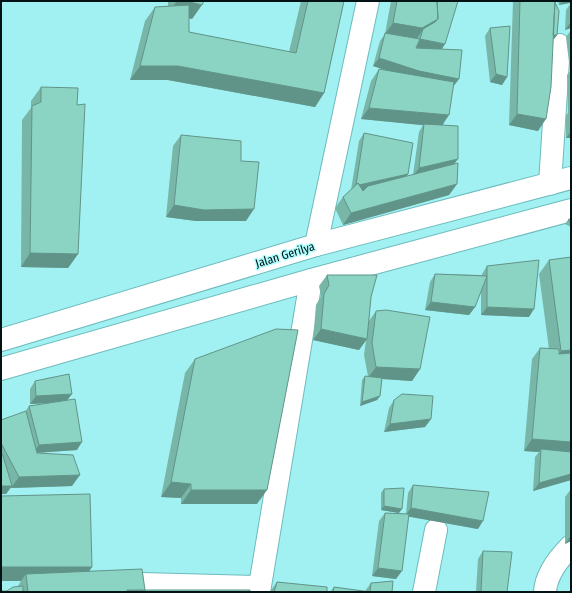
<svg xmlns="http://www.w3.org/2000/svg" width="572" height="593" font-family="'Fira Sans Condensed',sans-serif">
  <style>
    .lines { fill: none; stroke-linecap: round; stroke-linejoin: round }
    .minor-casing { stroke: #6dbbbd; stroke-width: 24 }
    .highway-casing { stroke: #6dbbbd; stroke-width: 24 }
    .minor { stroke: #fff; stroke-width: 22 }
    .highway { stroke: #fff; stroke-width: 22 }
    .wall { fill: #78b6a8 }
    .shaded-wall { fill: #619488 }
    .building { fill: #8bd4c3; stroke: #619488 }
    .labels { text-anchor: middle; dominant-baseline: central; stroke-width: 3; stroke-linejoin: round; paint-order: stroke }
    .street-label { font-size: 12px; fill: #001213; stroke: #aefeff }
  </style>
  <rect width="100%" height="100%" fill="#a1f0f2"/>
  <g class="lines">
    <g class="minor-casing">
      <path id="minor" d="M550 184 559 45
        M316 245 368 1
        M141 584 259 587
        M259 592 311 280
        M424 592 436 530
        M545 592C546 574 559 558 571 546"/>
    </g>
    <g class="highway-casing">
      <path id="highway" d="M1 340 316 245 571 178
        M1 369 311 280 571 210"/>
    </g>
    <use href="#minor" class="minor"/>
    <use href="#highway" class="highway"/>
  </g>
  <path class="wall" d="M168 1H204L192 19 189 18V32L289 52 301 1H344L324 93 315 107 168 80H130L145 21 155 7 168 6Z
    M391 1H458L442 49 453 87 443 125 454 164 457 184 449 195 343 225 335 208 343 197 351 190 359 141 364 133 408 174 406 177 413 175 419 132 423 125 361 119 371 81 379 69 387 70 373 66 380 41 385 34Z
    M513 1H555L557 35 554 39H553L538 131 509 125Z
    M558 1H571L559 5Z
    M571 3V28L565 30 566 10Z
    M490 28 507 77 502 85 490 82 485 36Z
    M571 30V138H566V115L568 113 567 75 570 71 566 37Z
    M41 87 77 105 78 254 68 268 21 267 22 120 31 108V101Z
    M181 135 241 161 246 221H196L166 217 173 146Z
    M571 218V227L565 224 568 220Z
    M571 257V480L533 491 535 457 539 452 524 451 532 359 540 348 549 349 539 274 549 260Z
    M487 266 529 317 481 315V290L475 307 469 315 425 310 430 282 435 274 482 275V274Z
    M327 275 371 297 369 321 376 311 420 369 412 381 382 379 380 396 377 400 360 406 362 380 365 376H368L364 355 366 340 359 350 313 340 316 305 321 296 319 286Z
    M195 359 257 504H181V498L161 497 185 373Z
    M35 381 67 400 77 450 37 453 72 486 11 488V487L6 494H1V420L25 412 29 406 51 403 30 404V389Z
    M394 400 431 419 425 427 384 432 389 408Z
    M413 485 478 529 408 516 396 579 372 576 379 521 385 513 406 514 408 493Z
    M384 489 399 513 381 510V493Z
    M571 489V541L565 544V497Z
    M1 496 92 567 89 571 145 590 250 592H1L7 591 18 587V586L21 581H1Z
    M483 551 507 592H476L478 559Z
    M277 582 327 592H271V590Z
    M371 583 392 592H330L334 587 365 591Z"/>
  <path class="shaded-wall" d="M177 1H186L202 5 192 19 168 13Z
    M562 1H571V3L559 5Z
    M438 19 430 30 423 29 418 37 414 40 385 34 393 23Z
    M571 22V28L565 30Z
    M552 35H557L554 39H549Z
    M420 39 445 44 440 52 415 47Z
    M379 58 459 79 453 87 413 79 373 66Z
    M140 66H178L324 93 315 107 168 80H130Z
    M496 74 507 77 502 85 490 82Z
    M369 108 449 115 441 127 361 119Z
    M517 114 546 119 538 131 509 125Z
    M571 131V138H566Z
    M458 159 452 167 413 176 419 168Z
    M408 174 402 182 350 194 355 186Z
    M457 184 449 195 343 225 351 213Z
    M174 205 254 209 246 221H196L166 217Z
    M30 253 78 254 68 268 21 267Z
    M431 302 475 307 469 315 425 310Z
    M487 307 534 309 529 317 481 315Z
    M321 329 367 339 359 350 313 340Z
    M571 350V363L551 366 561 351Z
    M376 367 420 369 412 381 368 378Z
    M72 394 66 402 30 404 36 396Z
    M380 396 377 400 360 406 362 402Z
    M431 419 425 427 384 432 390 424Z
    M532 439 571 442V454L541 449 539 452 524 451Z
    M82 442 77 450 33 453 39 445Z
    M571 474V480L533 491 539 483Z
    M80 475 72 486 11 488 19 477Z
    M171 482 191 484 181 498 161 497Z
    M1 486H12L6 494H1Z
    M191 490H267L257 504H181Z
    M384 506 402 509 399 513 381 510Z
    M411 508 483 521 478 529 405 516Z
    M571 535V541L565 544Z
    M1 567H92L83 581 26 574 21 581H1Z
    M378 568 402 571 396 579 372 576Z
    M127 590H145L144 592H125Z"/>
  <path class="building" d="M186 1H204L202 5Z
    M308 1H344L324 93 178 66H140L155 7 189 5V32L296 53Z
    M397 1H437L438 19 422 28 393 23Z
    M437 1H458L445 44 420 39 416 48 462 50 459 79 419 71 379 58 385 33 420 39 423 29 435 22 438 19Z
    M520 1H555L551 87 546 119 517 114Z
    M555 2 559 11 557 35H553Z
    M510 26 507 77 496 74 490 28Z
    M379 69 454 82 449 115 369 108Z
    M41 87 78 88 77 105 85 104 78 254 30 253 32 106 41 102Z
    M424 124 458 126V159L419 168Z
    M364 133 413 143 408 174 359 185 358 183 356 185Z
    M181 135 241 141V161L259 162 254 209 204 210 174 205Z
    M458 163 457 184 351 213 343 197 358 183 363 191 368 186Z
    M571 218V222L568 220Z
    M571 257V350L561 351 549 260Z
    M539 260 534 309 487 307V266Z
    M435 274 487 276 475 307 431 302Z
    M327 275H377L371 297 367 339 321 329 324 294 329 285Z
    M386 310 430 317 420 369 376 367 372 343 376 311Z
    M276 329 298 330 267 490H191V484L171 482 195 359Z
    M540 348 559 349V354L571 353V442L532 439Z
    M69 374 72 394 36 396 35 381Z
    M365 376 382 378 380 396 362 402Z
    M402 394 433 396 431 419 390 424 394 400Z
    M75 399 82 442 39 445 29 406Z
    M26 411 37 453 73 455 80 475 19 477 1 443V420Z
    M541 449 571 452V474L539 483Z
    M1 452 3 456 12 486H1Z
    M413 485 489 492 483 521 411 508Z
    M404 488 402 509 384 506V489Z
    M90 494 92 567H1V496Z
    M385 513 409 514 402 571 378 568Z
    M483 551 512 552 507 592H481Z
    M142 569 145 590H127V592H28L26 574Z
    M393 581 392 592H333L334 587 370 592 371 583Z
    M277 582 327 587V592H274Z
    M23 586V592H1V591H7L13 587Z
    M145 590H250V592H145Z"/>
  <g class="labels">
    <g class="street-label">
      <text transform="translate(285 255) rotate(-17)">Jalan Gerilya</text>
    </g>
  </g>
  <rect width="572" height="593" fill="none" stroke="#001213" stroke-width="4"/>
</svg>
